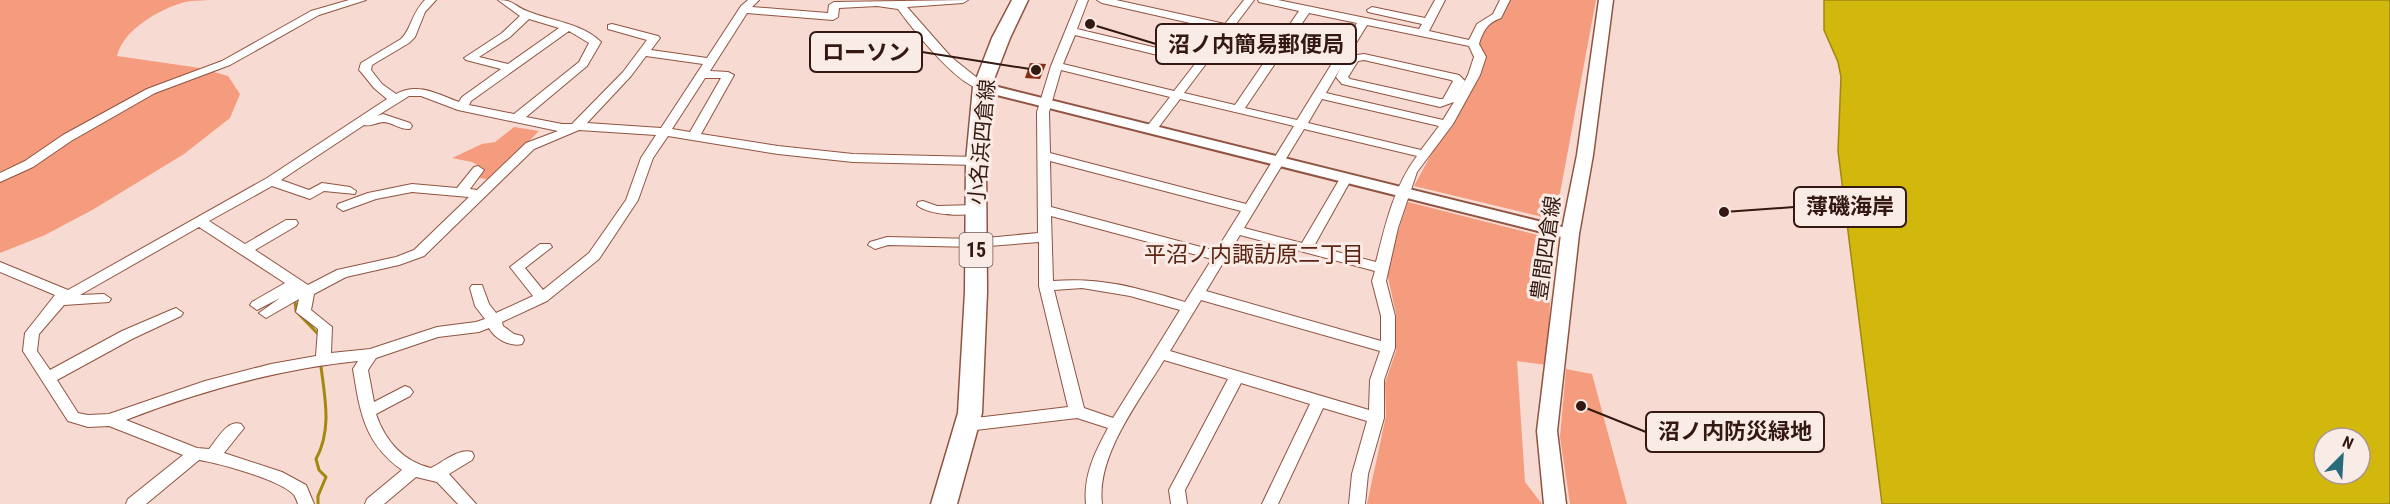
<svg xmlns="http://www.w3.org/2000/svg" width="2390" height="504" font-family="'Roboto Condensed','Noto Sans JP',sans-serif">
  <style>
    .green { fill: #f59b7e }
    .water { fill: #d2b70c; stroke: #a2880e; stroke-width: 1.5; fill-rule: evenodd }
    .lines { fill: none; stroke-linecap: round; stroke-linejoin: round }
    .stream { stroke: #a2880e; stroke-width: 3 }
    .building { fill: #852d0e }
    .minor-casing { stroke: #905441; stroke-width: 2 }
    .tertiary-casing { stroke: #905441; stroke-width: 4 }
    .secondary-casing { stroke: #905441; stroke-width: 3 }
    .primary-casing { stroke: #905441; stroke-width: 3 }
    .minor { fill: #fff; fill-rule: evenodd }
    .tertiary { fill: #fff; fill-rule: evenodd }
    .secondary { fill: #fff; fill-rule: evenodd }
    .primary { fill: #fff; fill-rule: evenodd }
    .labels { text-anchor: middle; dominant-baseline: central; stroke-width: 6; stroke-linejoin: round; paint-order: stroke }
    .shield { fill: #f9ebe6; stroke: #6e5851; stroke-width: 1.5 }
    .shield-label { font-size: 20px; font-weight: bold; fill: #331911 }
    .street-label { font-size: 21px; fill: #331911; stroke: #f9ebe6 }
    .neighbourhood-label { font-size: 22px; fill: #5c2413; stroke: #f9ebe6 }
    .leader { fill: none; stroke: #331911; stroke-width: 2 }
    .callout-dot { fill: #331911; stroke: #f9ebe6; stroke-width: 2 }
    .callout { fill: #f9ebe6; stroke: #331911; stroke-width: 2 }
    .callout-label { font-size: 22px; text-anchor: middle; font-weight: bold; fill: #331911 }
  </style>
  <rect width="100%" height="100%" fill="#f7dad1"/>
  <path class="green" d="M0 0H208C201 1 192 0 185 2 159 9 123 30 117 56L200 68 228 76 240 94 230 118 184 154 94 209 45 235 0 253Z
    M1509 0H1596L1555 220 1414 186 1485 56 1479 44 1485 27Z
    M514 127 539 131 490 180 476 177 483 168 472 162 452 158 482 144 495 142Z
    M1408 202 1553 239 1547 365 1517 361 1525 482 1542 504H1367L1386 416 1385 383 1396 351V314L1386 268Z
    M1566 369 1592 374 1627 504H1570L1560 437Z"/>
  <path class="water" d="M1824 0H2390V504H1882L1838 151 1841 77 1838 62 1824 30ZM2324 438H2360V474H2324Z"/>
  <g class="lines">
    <path class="stream" d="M295 300 296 311 320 336
      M318 504V496L326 477 319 470 316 459C332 430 325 398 321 367"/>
  </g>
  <path class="building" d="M1030 63 1046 64 1040 79 1025 78Z"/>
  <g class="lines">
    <g class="minor-casing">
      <path id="minor" d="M349 0H366L319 15 230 65 155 93 71 141 33 167 0 182V173L25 161 63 135 147 89 222 61 311 11Z
        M425 0H436L425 12 415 37 409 43 372 65 371 70 382 84 396 94C417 82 438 94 459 102L462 97 501 69 466 60 464 58 502 33 520 16 498 0C514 0 514 6 527 11 551 21 582 23 601 42L587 66 526 117 562 124H572L623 72 647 40 608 29V25L612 24 658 36 660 38 651 50 707 58 741 6 748 0H759L752 7 828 13 829 5 834 2 968 0 963 3 907 7 951 57 986 85 988 87 986 89C963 94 911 27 898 9L877 6 839 8 838 17 833 20 747 13 710 71 728 72 734 75 701 134 778 146 853 154 976 157 982 161 976 165 853 162 778 154 668 136 653 158 638 200 599 259 547 301 502 322 503 326 514 334 522 336 524 340 522 344C510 347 495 339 489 328L479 332 438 337 376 358 368 370 374 402 405 386 410 388 413 392 410 396 376 414C385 441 404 462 431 468 443 462 459 448 472 452L474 456 472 460 449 474 476 504H458L437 482 416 477 384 504H365L367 499 402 470C364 443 360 412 353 369L358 361C278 369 201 391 126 420L197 448 209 449C217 440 227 419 241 424L244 428 224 453 282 472 306 485 314 504H298C297 501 296 498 294 495 282 480 218 463 199 460L146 504H126L128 499 183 455 109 426 88 427 68 421 23 351 25 333 55 295 0 272V262L68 290 267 178 387 99 374 88 361 72 359 70 361 63 401 39C412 28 411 14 425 0ZM529 19 559 28 508 64 479 57 510 37ZM569 31 589 43 579 62 514 114 469 105 471 101ZM646 56 703 64 661 128 587 123 631 76ZM705 78H721L690 132 672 129ZM409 96H421L458 110 558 131 526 143 477 190 470 189 484 170 478 166 474 167 457 188 412 184 368 193 338 204 337 207 343 211 376 199 412 192 469 197 414 250 396 257 337 270 308 285 255 250 296 226 298 223 296 220H286L245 244 209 221 272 186 310 199 324 191 355 194 356 191 350 187 322 183 309 190 281 180 364 125C371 127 377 122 384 122 394 123 400 130 410 129L412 126 410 123 383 114 377 116ZM579 130 656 135 641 158 626 200 589 253 543 290 525 268 552 247 550 244H540L510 267 533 296 496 313 489 304 482 285H472L470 288 475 306 485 319 476 322 437 327 370 349 331 353 332 327 311 310 314 294 346 277 399 265 424 256 534 149ZM199 227 285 283 252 302 250 305 257 310 280 298 259 313 266 318 299 299 296 312 318 329 316 356 271 364 205 381 109 414 88 415 78 413 57 380 132 339 181 316 183 313 176 308 171 310 122 331 50 370 37 351 39 334 64 305 109 302 111 299 104 294 80 295Z
        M1078 0H1088L1077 29 1199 58 1221 30 1102 3 1097 0H1116L1225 24 1244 0H1254L1184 93 1235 105 1299 11 1259 2 1258 0H1278L1419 29 1422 24 1368 12 1367 10 1372 7 1425 18 1435 0H1445L1429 31 1469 40 1477 24 1493 14 1500 0H1510L1501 18C1487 23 1483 31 1479 44L1486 57 1480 75 1453 124 1417 172 1398 228 1386 281 1395 316V348L1384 380V418L1368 474 1365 504H1349L1352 474 1367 421 1323 408 1278 504H1262L1310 404 1241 383 1185 490 1187 504H1171L1169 490 1228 379 1164 360C1140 400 1096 455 1102 504H1086C1083 476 1095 452 1108 428L1077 418 967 431 962 429 959 425 962 421 967 419 1068 407 1039 286V242L976 247 888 245 875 249 868 245 870 242 887 237 976 239 1038 233 1037 112 1051 66ZM1309 13 1357 23 1297 120 1245 108ZM1367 25 1469 46 1474 57 1468 75 1457 96 1465 81 1459 75 1364 54 1350 56 1345 61ZM1075 35 1195 64 1174 91 1063 64ZM1364 60 1451 80 1453 81 1443 99H1440L1350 79 1348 77 1358 61ZM1341 67 1336 77 1342 84 1440 107 1454 102 1443 120 1326 93ZM1061 70 1170 97 1145 129 1151 133 1155 132 1180 99 1294 126 1246 204 1050 153 1049 112ZM1322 99 1439 126 1421 150 1308 123ZM1304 129 1417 156C1394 186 1385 226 1376 262L1314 246 1352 178 1350 175H1342L1302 243 1244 228ZM1050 161 1241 211 1216 251 1051 207ZM1051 216 1212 259 1185 302C1138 288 1102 277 1053 281ZM1240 235 1375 271 1372 281 1381 316V341L1206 291ZM1082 288 1130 296 1180 310 1113 418 1084 408 1054 290ZM1201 300 1380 351 1370 380 1369 410 1170 351Z
        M923 201 937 206 976 205 982 209C972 219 927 215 917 205L918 202Z"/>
    </g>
    <g class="tertiary-casing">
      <path id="tertiary" d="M982 83 1570 229 1576 230 1578 234 1576 238 1570 239 977 90 975 87Z"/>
    </g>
    <g class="secondary-casing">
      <path id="secondary" d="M1599 0H1613L1593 155 1579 234 1557 431 1566 504H1544L1537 431 1561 234 1577 155Z"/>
    </g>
    <g class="primary-casing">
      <path id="primary" d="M1012 0H1028L1010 38 991 87 986 161 987 292 982 413 957 504H931L958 413 965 292 966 161 973 87 992 38Z"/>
    </g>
    <use href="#minor" class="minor"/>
    <use href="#tertiary" class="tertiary"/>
    <use href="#secondary" class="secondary"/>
    <use href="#primary" class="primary"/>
  </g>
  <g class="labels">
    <rect class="shield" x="959.5" y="233" width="33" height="34" rx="4.5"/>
    <g class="shield-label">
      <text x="976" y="250">15</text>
    </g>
    <g class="street-label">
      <text transform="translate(982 142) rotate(-85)">小名浜四倉線</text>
      <text transform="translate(1546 248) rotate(-82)">豊間四倉線</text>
    </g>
    <g class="neighbourhood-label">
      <text x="1254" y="254">平沼ノ内諏訪原二丁目</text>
    </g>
  </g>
  <path class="leader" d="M1090 24L1156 44M1036 70L922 52M1724 212L1794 207M1581 406L1646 432"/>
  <g class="callout-dot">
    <circle cx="1090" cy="24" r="6"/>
    <circle cx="1036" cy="70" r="6"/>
    <circle cx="1724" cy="212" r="6"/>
    <circle cx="1581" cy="406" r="6"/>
  </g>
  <g class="callout">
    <rect x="1156" y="24" width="200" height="40" rx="6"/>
    <rect x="810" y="32" width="112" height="40" rx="6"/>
    <rect x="1794" y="187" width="112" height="40" rx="6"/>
    <rect x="1646" y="412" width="178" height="40" rx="6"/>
  </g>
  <g class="callout-label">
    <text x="1256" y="52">沼ノ内簡易郵便局</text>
    <text x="866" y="60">ローソン</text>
    <text x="1850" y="214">薄磯海岸</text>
    <text x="1735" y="439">沼ノ内防災緑地</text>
  </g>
  <g transform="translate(2342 456) rotate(24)"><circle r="28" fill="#f9ebe6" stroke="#aa9791" stroke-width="1.5"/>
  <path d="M0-4.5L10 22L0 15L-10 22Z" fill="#286b7d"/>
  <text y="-9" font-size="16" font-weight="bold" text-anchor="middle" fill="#331911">N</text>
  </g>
</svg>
